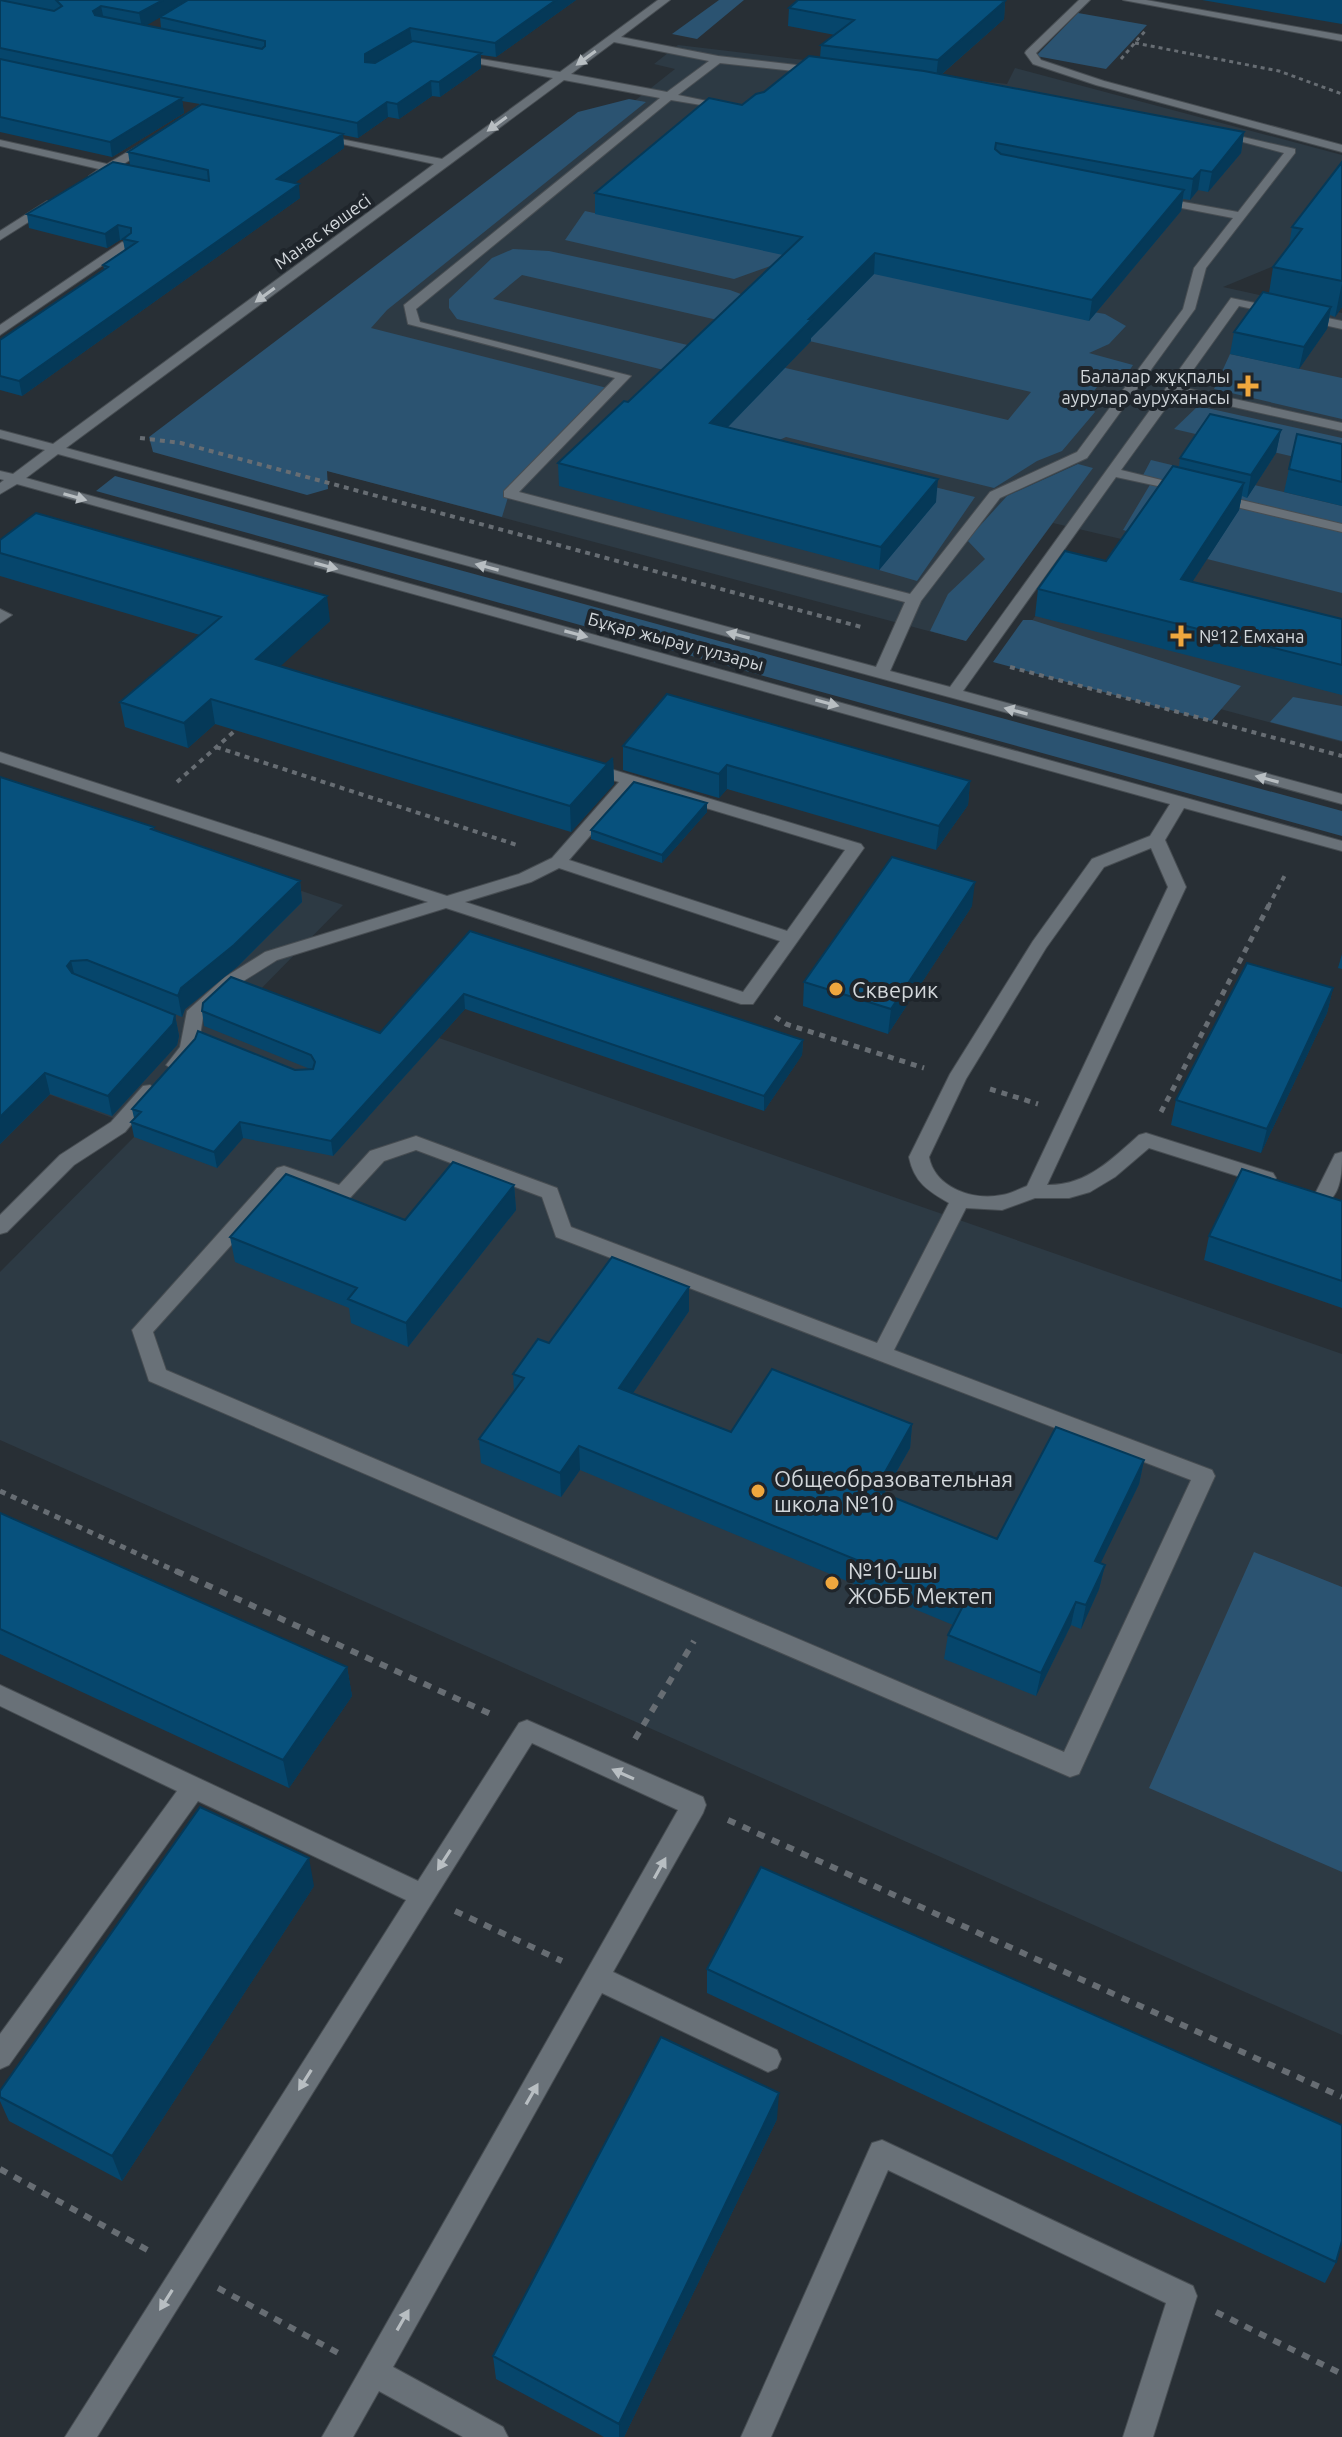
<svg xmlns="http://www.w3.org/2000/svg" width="1342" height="2437" font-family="Ubuntu,sans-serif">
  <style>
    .built { fill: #2d3a44 }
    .green { fill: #2b5371 }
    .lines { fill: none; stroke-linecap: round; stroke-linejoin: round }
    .minor-casing { stroke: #474d52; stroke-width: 2 }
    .path-far3 { stroke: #676d73; stroke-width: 3; stroke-dasharray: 4 4; stroke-linecap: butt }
    .path-far2 { stroke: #676d73; stroke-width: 4; stroke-dasharray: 5 5; stroke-linecap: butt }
    .path-far1 { stroke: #676d73; stroke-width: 5; stroke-dasharray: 6 6; stroke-linecap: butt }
    .path { stroke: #676d73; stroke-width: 6; stroke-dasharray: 8 8; stroke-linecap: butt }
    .minor { fill: #697178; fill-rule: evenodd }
    .wall { fill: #06466c; fill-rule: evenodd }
    .shaded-wall { fill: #053958 }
    .building { fill: #07517d; stroke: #053958; stroke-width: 2 }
    .oneway { fill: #b8bec2 }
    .poi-dot { fill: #efa73e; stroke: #1f252b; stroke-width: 3 }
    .labels { text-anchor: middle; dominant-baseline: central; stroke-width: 8; stroke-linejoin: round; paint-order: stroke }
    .far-street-label { font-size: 18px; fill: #d2d7db; stroke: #1f252b }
    .far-poi-label { font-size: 18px; fill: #d2d7db; stroke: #1f252b; text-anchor: end }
    .poi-label { font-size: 22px; fill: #d2d7db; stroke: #1f252b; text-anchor: start }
  </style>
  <rect width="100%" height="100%" fill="#282f35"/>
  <path class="built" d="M678 45 1007 84 1015 68 1342 155V188L1286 261 1223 287 1342 313V742L1010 652 1062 578 1113 575 1134 542 1053 523 966 641 178 431 618 114 675 69 654 64Z
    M202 857 343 905 256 994 418 1061 439 1038 1342 1354V2035L0 1440V1272L142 1129 0 1076Z"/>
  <path class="green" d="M719 0H744L697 39 672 34Z
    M1078 13 1147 25 1106 69 1036 56Z
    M629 99 646 102 387 310 371 328 611 389 509 494 502 517 327 471 328 489 307 495 153 452 149 437 578 112Z
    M585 211 796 257 734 279 565 240Z
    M513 249 549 251 730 290 757 300 761 330 522 275 493 299 734 356 680 374 457 319 449 308V299L492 258Z
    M848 269 1105 314 1126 326 1109 344 1089 353 1133 365 1122 382 1104 378 1087 400 1095 412 1062 451 1037 461 994 488 786 437 777 441 727 428 767 386 756 361 1008 420 1031 392 783 335 795 322 821 328 857 291Z
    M1230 354 1342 378V419L1214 389Z
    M1198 406 1342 438V468L1174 429Z
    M781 449 975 497 917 581 879 570 935 502Z
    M1151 460 1342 506V593L1207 559 1229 525 1140 535 1123 530 1151 483 1141 479Z
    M1078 464 1093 468 966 641 930 631 948 594 985 559 967 540 1007 496Z
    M115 476 1342 811V836L96 491Z
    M1023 620H1032L1241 686 1211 721 993 662Z
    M1293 697 1342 706V741L1270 722Z
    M1254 1552 1342 1587V1872L1149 1788Z"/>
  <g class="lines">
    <g class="minor-casing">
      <path id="minor" d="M658 0H670L621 37 718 56 822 68 827 71 822 74 720 63 678 95 731 106V110L671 100 416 309 420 322 631 376 519 492 910 594 990 492 1077 452 1183 309 1194 268 1233 218 1151 202V196L1238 212 1284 153 1213 134V130L1295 149V153L1206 268 1195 309 1087 458 1000 498 921 601 890 671 950 687 1231 298 1342 321V329L1239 306 1181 387 1342 423V431L1176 394 1121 470 1190 487V493L1116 477 963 691 1342 794V804L58 454 26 478 1342 841V851L1184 808 1165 840 1186 887 1047 1185C1086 1186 1112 1159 1139 1135L1146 1133 1273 1173 1276 1178 1273 1183 1266 1185 1149 1148 1115 1177 1090 1192 1069 1198H1035L1002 1210 966 1208 894 1350 1212 1470 1215 1476 1079 1774 1070 1777 149 1381 132 1330 277 1168 284 1166 339 1185 370 1151 416 1136 557 1188 571 1227 877 1343 949 1203C928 1191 914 1182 909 1157L950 1074 1033 941 1092 859 1150 836 1170 804 17 484 0 494V483L4 480 0 479V471L13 474 45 450 0 438V430L53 444 434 164 315 138V134L442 159 553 78 454 59 449 56 450 54 560 72ZM614 42 709 61 667 92 571 74ZM564 80 660 98 404 305 408 324 615 378 504 491V497L905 602 876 667 66 448ZM1151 848 1168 887 1027 1186C1019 1189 1010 1194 1002 1195 973 1201 935 1188 929 1157L966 1079 1046 948 1104 867ZM416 1150 542 1197 556 1237 1191 1480 1064 1752 166 1370 153 1332 288 1182 342 1201 349 1199 384 1161Z
        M1079 0H1090L1036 53 1041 60 1104 81 1342 145V152L1096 85 1033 64 1025 53 1026 51Z
        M1123 0H1146L1342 35V41Z
        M0 140 107 164 146 141 156 143 119 167V171L111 172 95 180 89 176 99 169 0 146Z
        M47 201 57 204 0 240V231Z
        M122 242 132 245 0 335V325Z
        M1216 494 1342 524V532L1211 501V495Z
        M0 609 12 615 0 623Z
        M0 752 447 896 519 874 552 858 619 782 581 770 579 767 581 764 587 762 861 844 864 848 753 1004H741L446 908 277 960 237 985 203 1017 198 1048 182 1069 175 1071 166 1065 180 1047 187 1011 225 977 265 952 428 902 0 762ZM633 786 845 850 787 931 569 860ZM559 868 780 941 743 992 465 902 531 882Z
        M150 1085 159 1091 125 1132 74 1165 7 1232 0 1234V1215L60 1155 111 1122 143 1086Z
        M1342 1152C1342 1169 1342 1197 1324 1203L1317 1201 1314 1196 1335 1154Z
        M0 1685 418 1881 519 1723 527 1720 703 1797 706 1805 703 1813 613 1972 777 2050 781 2059 777 2068 768 2072 602 1993 393 2367 503 2427 508 2437H463L379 2391 353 2437H322L678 1810 532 1743 97 2437H65L406 1900 198 1801 9 2065 0 2069V2034L177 1791 0 1706Z
        M882 2140 1193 2286 1197 2296 1153 2437H1123L1166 2303 888 2170 771 2437H741L872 2143Z"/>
    </g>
    <path class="path-far3" d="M1135 43 1279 71 1342 94
      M1121 59 1146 30"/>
    <path class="path-far2" d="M140 438 181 443 865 628
      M1010 667 1342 756
      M216 747 520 846
      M177 782 238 728
      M1268 907 1285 875"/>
    <path class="path-far1" d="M775 1017 786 1024 924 1068
      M990 1089 1038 1104
      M1161 1112 1269 905
      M0 1491 180 1573"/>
    <path class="path" d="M176 1571 495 1716
      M635 1739 694 1641
      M728 1820 1342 2097
      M455 1911 562 1961
      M0 2169 153 2253
      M218 2288 340 2354
      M1216 2312 1342 2374"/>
    <use href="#minor" class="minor"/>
  </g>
  <path class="wall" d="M0 0H576L496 57 481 55V68L440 97 432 96 399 119 388 117 358 138 343 135 344 148 294 183 300 198 22 396 0 390V340L104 269 103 265 125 251 123 240H120L107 248 29 228 27 214 130 165 128 152 200 104 182 101 184 113 112 157 0 132ZM160 17 161 28 146 25Z
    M1202 0H1342V24Z
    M1005 1 1004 19 942 74 1244 132 1241 153 1208 192 1198 190 1190 200 1183 199 1181 211 1089 321 874 274 811 338V341L728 427 936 502 879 570 559 486 558 463 628 402 783 255 595 214V193L820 58 821 45 835 35 788 26 789 8Z
    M1342 162V307L1335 317 1330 315 1327 329 1299 369 1230 354 1234 332 1269 293 1273 267 1289 246 1292 227Z
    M1281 430 1276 453 1247 498 1242 496 1239 510 1192 582 1342 619V695L1035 616 1038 589 1106 561 1179 467 1180 458Z
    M1342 444V506L1284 492 1289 469Z
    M0 540 330 621 280 666 606 764 613 758 614 784 571 832 215 724 188 748 125 727 120 702 200 635 0 576Z
    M623 746 970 781 968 805 936 850 727 789 719 798 623 770Z
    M0 777 154 827V830L300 881 302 902 238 966 185 1009 182 1017 90 980 175 1015 179 1036 177 1045 112 1116 50 1094 0 1144Z
    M707 812 662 863 591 839V830Z
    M972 906 888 1034 803 1006 804 982Z
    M470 931 803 1040 802 1055 764 1111 465 1009 333 1156 243 1138 217 1168 134 1137 131 1122 134 1118 132 1109 295 1070 310 1069 204 1026 202 1011 380 1033Z
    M1342 954V969L1338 968Z
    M1333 988 1327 1013 1261 1153 1171 1125 1176 1100Z
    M514 1185 516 1210 408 1347 351 1323 349 1308 235 1262 230 1237 405 1220Z
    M1342 1201V1308L1204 1260 1209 1236Z
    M689 1287V1311L633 1393 731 1432 912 1424 910 1448 884 1494 997 1539 1144 1460 1139 1484 1100 1563 1105 1565 1099 1589 1081 1629 1071 1625 1036 1696 944 1659 948 1635 953 1625 580 1470 561 1497 481 1463 479 1439 514 1391 513 1374 549 1343Z
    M0 1513 347 1667 352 1696 289 1788 0 1654Z
    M314 1886 122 2181 9 2121 0 2101V2091Z
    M707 1969 1336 2262 1325 2283 707 1993Z
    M777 2119 624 2437H604L496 2379 493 2356Z"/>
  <path class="shaded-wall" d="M163 0H190L142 28 139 13Z
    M556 0H576L496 57 495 43Z
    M1005 1 1004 19 936 79 938 60Z
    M101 6 104 20 95 25 93 11Z
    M410 28 412 42 366 68 365 62V54Z
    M481 53V68L440 97 439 82Z
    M431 81 432 96 399 119 397 104Z
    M182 98 184 113 112 157 110 142Z
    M387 102 388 117 358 138 357 123Z
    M1244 132 1241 153 1208 192 1212 172Z
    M343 134 344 148 279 194 277 179Z
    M1201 170 1198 190 1190 200 1193 179Z
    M299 184 300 198 22 396 19 381Z
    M1184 190 1181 211 1089 321 1092 300Z
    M118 225 120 240 107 248 105 234Z
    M875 253 874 274 811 338V341L710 445V423L809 319Z
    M1342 283V307L1335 317Z
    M1331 307 1327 329 1299 369 1304 347Z
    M1281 430 1276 453 1247 498 1251 475Z
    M938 479 936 502 879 570 881 547Z
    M1244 483 1239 510 1176 607 1181 579Z
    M327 596 330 621 260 685 256 659Z
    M211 699 215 724 188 748 184 723Z
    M613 758 614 784 571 832 570 806Z
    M727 765V789L719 798V774Z
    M970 781 968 805 936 850 939 826Z
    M707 803V812L662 863V855Z
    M300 881 302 902 238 966 185 1009 182 1017 178 996 181 988Z
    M975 882 972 906 888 1034 891 1009Z
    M71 961 76 981 67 966Z
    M1333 988 1327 1013 1261 1153 1267 1129Z
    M464 994 465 1009 333 1156 331 1141Z
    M175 1015 179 1036 177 1045 112 1116 108 1096Z
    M803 1040 802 1055 764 1111V1096Z
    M45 1073 50 1094 0 1144V1117Z
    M240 1122 243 1138 217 1168 214 1152Z
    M514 1185 516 1210 408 1347 406 1323Z
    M689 1287V1311L620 1412 619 1388Z
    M912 1424 910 1448 872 1514 875 1490Z
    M579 1446 580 1470 561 1497 560 1473Z
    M1144 1460 1139 1484 1090 1585 1095 1561Z
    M1105 1565 1099 1589 1081 1629 1086 1605Z
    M1076 1602 1071 1625 1036 1696 1041 1673Z
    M347 1667 352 1696 289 1788 283 1760Z
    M309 1858 314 1886 122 2181 112 2156Z
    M779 2093 777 2119 624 2437H619V2424Z"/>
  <path class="building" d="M0 0 54 11 62 6 56 0H163L139 13 101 6 93 11 95 15 262 49 265 46V41L160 17 188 0H556L495 43 410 28 365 54V62L375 63 413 41 481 53 439 82 431 81 397 104 387 102 357 123 0 48Z
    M798 0H1001L1005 1 938 60 821 45 854 20 789 8Z
    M809 56 924 71 1244 132 1212 172 1201 170 1193 179 996 143 995 149 1001 154 1184 190 1092 300 875 253 809 319H812L710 423 938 479 881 547 558 463 624 401 628 402 802 237 595 193 709 98 742 105 756 94 764 92Z
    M0 59 182 98 110 142 0 117Z
    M202 104 343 134 277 179 299 184 19 381 0 376V340L108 267 103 265 137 242 123 239 131 233V228L118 225 105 234 27 214 113 162 209 181 208 170 128 152Z
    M1342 162V281L1273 267 1302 229 1292 227Z
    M1263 292 1331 307 1304 347 1234 332Z
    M1210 414 1281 430 1251 475 1180 458Z
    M1297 434 1342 444V482L1289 469Z
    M1173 466 1244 483 1181 579 1342 619V665L1038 589 1065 551 1106 561Z
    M36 513 327 596 256 659 606 764 613 758 570 806 211 699 184 723 120 702 221 617 0 553V540Z
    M667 694 970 781 939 826 727 765 719 774 623 746Z
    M0 777 154 827 151 829 300 881 234 945 181 988 178 996 87 960 71 961 67 966 72 973 175 1015 173 1024 108 1096 45 1073 0 1117Z
    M634 782 707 803 662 855 591 830Z
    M892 857 975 882 891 1009 804 982Z
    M470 931 803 1040 764 1096 464 994 331 1141 240 1122 214 1152 131 1122 141 1112 132 1109 195 1039 198 1031 295 1070 313 1069 315 1062 311 1055 202 1011 203 1003 231 977 380 1033Z
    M1247 963 1333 988 1267 1129 1176 1100Z
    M453 1162 514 1185 406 1323 348 1299 357 1288 230 1237 286 1174 405 1220Z
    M1242 1169 1342 1201V1281L1209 1236Z
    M612 1257 689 1287 619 1388 731 1432 772 1369 912 1424 875 1490 997 1539 1056 1427 1144 1460 1095 1561 1105 1565 1086 1605 1076 1602 1041 1673 948 1635 964 1604 579 1446 560 1473 479 1439 524 1378 513 1374 538 1339 549 1343Z
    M0 1513 347 1667 283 1760 0 1629Z
    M200 1807 309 1858 112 2156 0 2097V2091Z
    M761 1867 1342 2125V2241L1336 2262 707 1969Z
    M661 2037 779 2093 619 2424 493 2356Z"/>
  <defs><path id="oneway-solid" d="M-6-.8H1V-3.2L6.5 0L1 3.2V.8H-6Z" transform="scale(2)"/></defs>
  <g class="oneway">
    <use href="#oneway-solid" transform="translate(586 58) rotate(144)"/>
    <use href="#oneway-solid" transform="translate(497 124) rotate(144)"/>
    <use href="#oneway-solid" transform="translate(265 295) rotate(144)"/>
    <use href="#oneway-solid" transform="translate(75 497) rotate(16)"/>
    <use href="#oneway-solid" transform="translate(326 566) rotate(15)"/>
    <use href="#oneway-solid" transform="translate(487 567) rotate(-165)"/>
    <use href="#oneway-solid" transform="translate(576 634) rotate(15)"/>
    <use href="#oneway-solid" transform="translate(738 635) rotate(-165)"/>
    <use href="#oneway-solid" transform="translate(827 703) rotate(15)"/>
    <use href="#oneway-solid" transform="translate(1016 711) rotate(-165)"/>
    <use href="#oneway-solid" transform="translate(1267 779) rotate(-165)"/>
    <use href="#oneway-solid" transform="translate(623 1774) rotate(-156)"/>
    <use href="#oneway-solid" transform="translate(444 1860) rotate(123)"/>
    <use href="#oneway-solid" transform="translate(660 1868) rotate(-61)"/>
    <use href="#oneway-solid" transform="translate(305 2080) rotate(122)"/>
    <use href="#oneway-solid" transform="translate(532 2094) rotate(-60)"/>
    <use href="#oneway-solid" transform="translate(166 2300) rotate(122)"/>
    <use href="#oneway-solid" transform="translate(403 2320) rotate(-60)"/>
  </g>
  <g class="poi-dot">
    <path d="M1244 374h8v8h8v8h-8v8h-8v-8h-8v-8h8z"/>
    <path d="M1177 624h8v8h8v8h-8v8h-8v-8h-8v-8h8z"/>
    <circle cx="836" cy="989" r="8"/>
    <circle cx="758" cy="1491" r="8"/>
    <circle cx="832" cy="1583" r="8"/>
  </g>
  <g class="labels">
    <g class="far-street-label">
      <text transform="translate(322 231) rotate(-36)">Манас көшесі</text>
      <text transform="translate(676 641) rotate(15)">Бұқар жырау гүлзары</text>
    </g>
    <g class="far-poi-label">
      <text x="1230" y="376">Балалар жұқпалы<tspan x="1230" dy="21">аурулар ауруханасы</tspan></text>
      <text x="1199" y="636" text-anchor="start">№12 Емхана</text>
    </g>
    <g class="poi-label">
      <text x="852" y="989">Скверик</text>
      <text x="774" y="1478">Общеобразовательная<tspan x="774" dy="25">школа №10</tspan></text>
      <text x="848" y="1570">№10-шы<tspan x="848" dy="25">ЖОББ Мектеп</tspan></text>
    </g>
  </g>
</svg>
